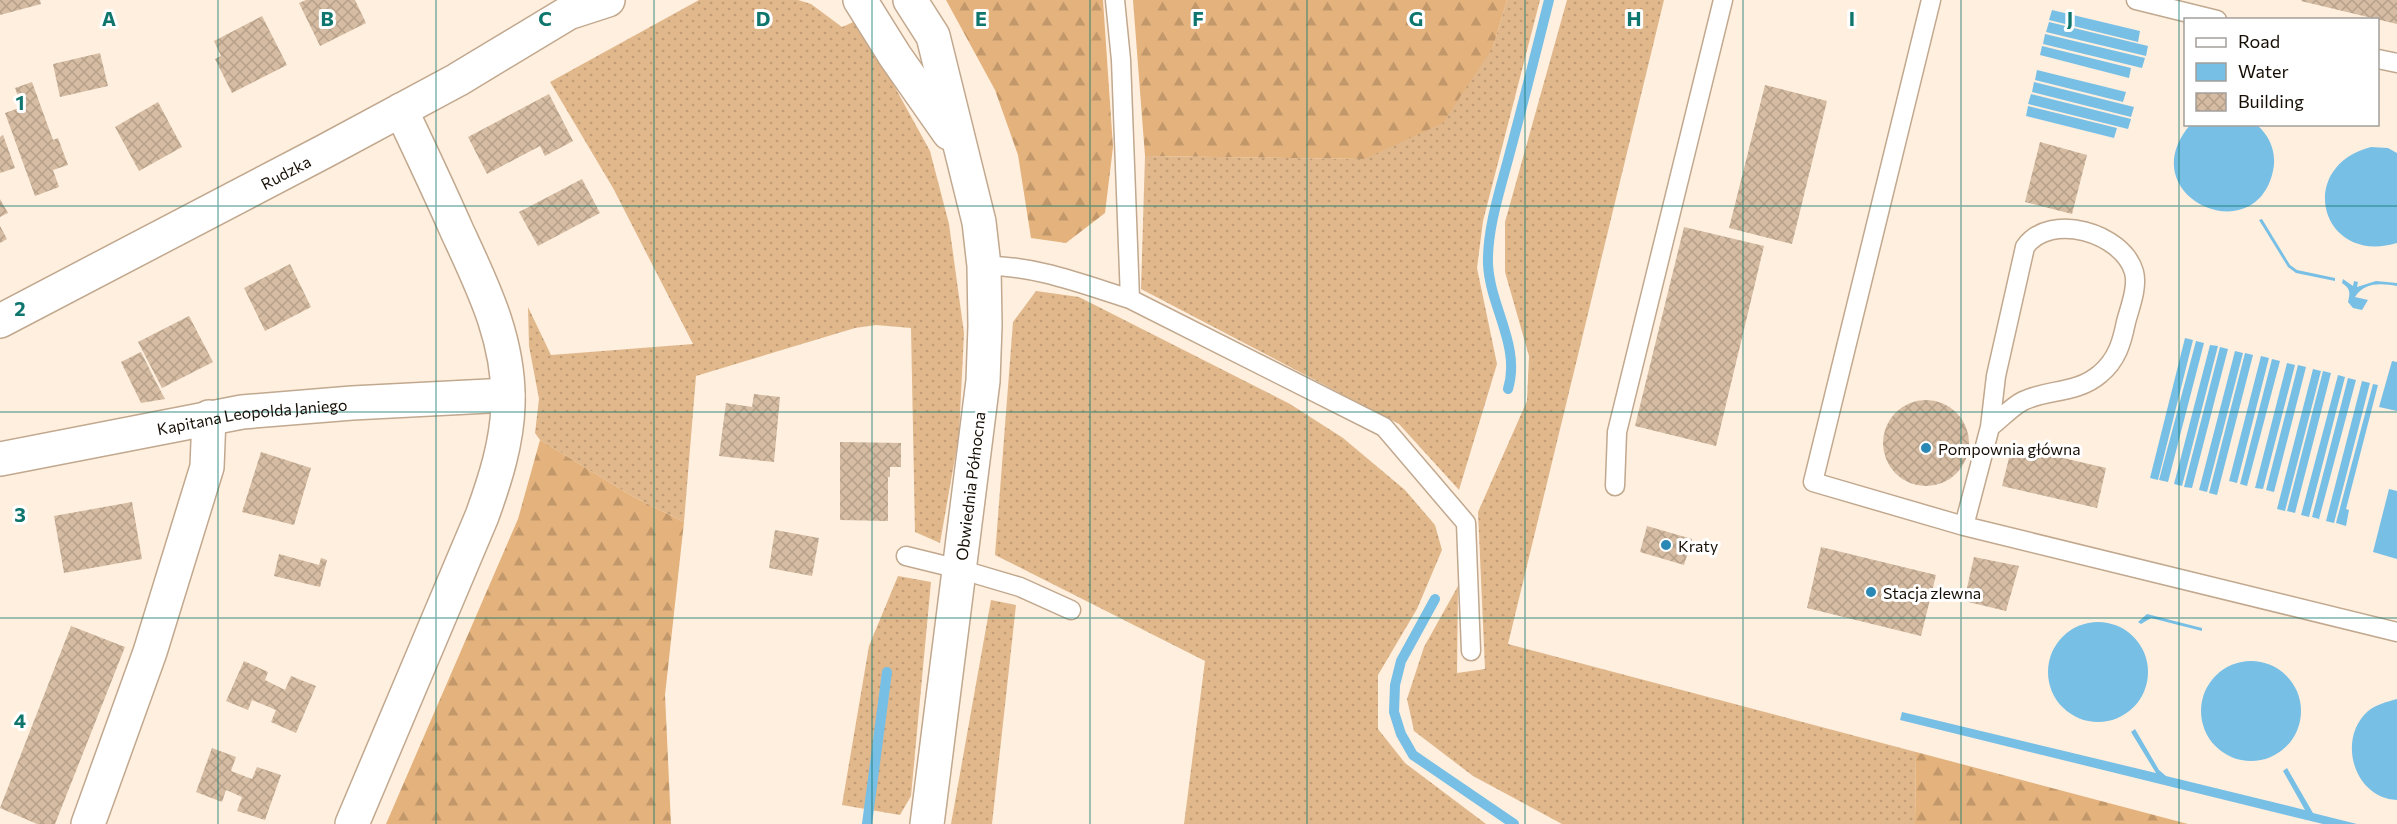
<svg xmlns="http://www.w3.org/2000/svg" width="2397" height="824" font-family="Commissioner,sans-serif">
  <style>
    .grass { fill: url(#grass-dots) }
    .forest { fill: url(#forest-firs) }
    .water { fill: #78bfe5 }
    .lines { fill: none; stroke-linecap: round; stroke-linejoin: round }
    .stream { stroke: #78bfe5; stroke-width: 10 }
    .building { fill: url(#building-cross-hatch) }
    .service-casing { stroke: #c1a88e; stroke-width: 21 }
    .minor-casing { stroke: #c1a88e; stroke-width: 36 }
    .secondary-casing { stroke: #c1a88e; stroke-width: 36 }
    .service { stroke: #fff; stroke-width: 18 }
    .minor { stroke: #fff; stroke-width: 33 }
    .secondary { stroke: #fff; stroke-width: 33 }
    .grid { fill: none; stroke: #0f766e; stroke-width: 1.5; stroke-opacity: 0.55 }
    .poi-dot { fill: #2989b4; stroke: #fff; stroke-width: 2 }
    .labels { text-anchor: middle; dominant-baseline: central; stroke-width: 6; stroke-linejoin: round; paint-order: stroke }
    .street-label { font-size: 16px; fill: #160e05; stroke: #fff }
    .poi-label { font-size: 16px; fill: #160e05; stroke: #fff; text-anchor: start }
    .grid-label { font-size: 20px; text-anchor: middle; font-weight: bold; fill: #0f766e; stroke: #fff; stroke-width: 6; stroke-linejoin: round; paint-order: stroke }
  </style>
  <defs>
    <pattern id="grass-dots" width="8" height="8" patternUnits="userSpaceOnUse" patternTransform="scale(1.5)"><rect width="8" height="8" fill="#e1b88c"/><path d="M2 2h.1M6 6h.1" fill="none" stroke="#c09d77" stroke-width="1.8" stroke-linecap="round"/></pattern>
    <pattern id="forest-firs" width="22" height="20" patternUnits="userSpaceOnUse" patternTransform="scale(1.5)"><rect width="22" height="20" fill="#e3b27d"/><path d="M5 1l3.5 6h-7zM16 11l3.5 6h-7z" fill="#c2986b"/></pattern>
    <pattern id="building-cross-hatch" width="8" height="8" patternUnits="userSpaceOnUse" patternTransform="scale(1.5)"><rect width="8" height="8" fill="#d5bca2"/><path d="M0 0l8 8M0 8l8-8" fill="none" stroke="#b6a08a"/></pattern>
  </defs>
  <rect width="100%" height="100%" fill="#ffefdf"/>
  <path class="grass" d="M699 0H798L811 4 842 27 858 20 930 151 949 224 964 333 959 435 940 543 915 532 911 328 876 325 855 328 696 376 684 522 632 496 540 440 535 433 539 399 529 346 528 307 551 355 693 344 613 188 550 82Z
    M1507 0H1540L1483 221 1477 268 1497 364 1459 490 1399 424 1141 289 1145 156 1364 159 1493 47Z
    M1567 0H1664L1508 644 1916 752 1915 824H1562L1473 776 1414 731 1407 699 1424 647 1458 586 1457 673 1485 669 1478 512 1527 401 1529 356 1505 272V222Z
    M1036 291 1079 297 1290 404 1343 438 1405 490 1435 525 1442 550 1417 609 1378 675V729L1405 763 1486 824H1184L1205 661 995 555 1013 322Z
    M898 576 931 582 911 796 900 815 842 805 869 646Z
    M991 600 1016 605 992 824H951Z"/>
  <path class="forest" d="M946 0H1103L1113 147 1105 213 1066 243 1031 238 1018 155 995 90Z
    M1133 0H1507L1493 47 1443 123 1364 159 1145 156Z
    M540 440 632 496 684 522 665 695 671 824H386L518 519Z
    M1916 752 2188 824H1915Z"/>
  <path class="water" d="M2052 10 2140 31 2138 42 2049 20Z
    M2049 22 2148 46 2146 56 2046 32Z
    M2045 34 2145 58 2142 68 2043 44Z
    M2042 46 2131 68 2129 78 2040 55Z
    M2037 70 2126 92 2123 102 2035 80Z
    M2034 82 2134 107 2131 117 2032 92Z
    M2031 94 2131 119 2128 129 2028 104Z
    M2028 106 2117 128 2114 138 2026 116Z
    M2190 125H2257C2270 136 2277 153 2273 171 2255 253 2130 196 2190 125Z
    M2371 147 2388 148 2397 153V243C2321 266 2294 167 2371 147Z
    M2262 219 2290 265 2297 270 2335 278V281L2296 273 2288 267 2259 220Z
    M2343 279 2353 286 2354 281 2358 282 2357 287 2376 281 2397 283V286C2381 283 2364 282 2355 297L2368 300 2362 310 2353 308 2348 302C2350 293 2351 289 2342 283Z
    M2185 338 2193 340 2158 480 2150 478Z
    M2196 341 2204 343 2168 482 2159 480Z
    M2210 345 2218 346 2182 486 2174 484Z
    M2220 347 2228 349 2192 488 2184 487Z
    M2235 351 2243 353 2207 492 2199 490Z
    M2245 353 2253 355 2217 495 2209 493Z
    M2261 356 2269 358 2237 483 2229 481Z
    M2272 359 2280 361 2247 486 2240 484Z
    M2392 361 2397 362V411L2379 407Z
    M2287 363 2295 365 2263 489 2255 488Z
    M2298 365 2306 367 2274 492 2266 490Z
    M2313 369 2321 371 2285 511 2277 509Z
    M2323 371 2331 373 2295 513 2287 511Z
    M2338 375 2345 377 2309 517 2301 515Z
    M2348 378 2356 380 2319 519 2312 517Z
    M2362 381 2370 383 2334 523 2326 521Z
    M2373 384 2378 385 2346 509 2349 510 2346 526 2336 523Z
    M2389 489 2397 491V559L2373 552Z
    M2147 614 2202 628V631L2151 618 2141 624 2138 622Z
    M2048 672a50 50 0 1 1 100 0a50 50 0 1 1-100 0Z
    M2201 711a50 50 0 1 1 100 0a50 50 0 1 1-100 0Z
    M2397 699V800C2354 798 2337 740 2367 712 2376 704 2387 702 2397 699Z
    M1902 712 2156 773 2131 732 2135 729 2159 770 2166 776 2305 810 2283 771 2287 768 2313 813 2357 824H2323L1900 720Z"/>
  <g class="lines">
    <path class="stream" d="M1508 389C1521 346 1490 307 1488 264 1487 229 1500 190 1509 156 1523 104 1536 52 1549 0
      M1435 599 1401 661 1395 685 1394 712 1401 734 1413 755 1514 824
      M867 824 887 672"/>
  </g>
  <path class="building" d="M0 0H40L41 4 0 15Z
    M306 0H355L366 23 320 46 299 3Z
    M2397 0V24L2301 1 2302 0Z
    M262 16 287 65 232 93 215 59 221 56 214 41Z
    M100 53 108 86 60 97 53 64Z
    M32 82 53 140 58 138 68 165 53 170 59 187 35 196 5 113 22 107 15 88Z
    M1765 85 1827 101 1792 244 1729 228Z
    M549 94 573 141 545 156 540 146 487 174 468 137Z
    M158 102 182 147 139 171 115 127Z
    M3 135 15 168 0 173V137Z
    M2040 142 2087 155 2072 214 2025 202Z
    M582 179 600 213 538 246 519 212Z
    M0 199 8 213 0 217Z
    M0 226 7 239 0 243Z
    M1684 227 1764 246 1716 446 1635 426Z
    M290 264 311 307 265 331 244 288Z
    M189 316 213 362 162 388 138 342Z
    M141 352 157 384 165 399 141 403 121 362Z
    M754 394 780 397 774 462 719 456 726 403 752 407Z
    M1883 443a43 43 0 1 1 86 0a43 43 0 1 1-86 0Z
    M840 442 901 443V467H890V477H888V521L840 520Z
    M2012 446 2106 468 2097 508 2002 486Z
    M261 452 311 468 294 525 242 512Z
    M132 502 142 559 64 573 54 516Z
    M1647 526 1692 539 1684 565 1640 552Z
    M775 530 819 538 812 576 769 568Z
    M1821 547 1936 575 1921 636 1807 608Z
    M279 554 319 565 321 558 327 560 320 587 274 576Z
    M1974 557 2019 566 2006 611 1964 601Z
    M71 626 125 647 55 824H37L0 808Z
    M244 661 268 672 265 680 285 690 291 676 316 686 296 733 271 722 276 710 252 700 248 710 226 701Z
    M212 748 236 757 231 771 252 779 257 767 281 775 265 820 237 811 242 797 233 793 226 790 222 802 196 792Z"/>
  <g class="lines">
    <g class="service-casing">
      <path id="service" d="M1931 0 1813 482 1964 526 2397 632
        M2136 0 2217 20
        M2378 59 2397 63
        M984 266C1034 265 1082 284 1130 299L1121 60 1115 0
        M1130 299 1384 427 1466 523 1471 651
        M1615 486 1617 432 1723 0
        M1964 526 1990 427 1996 376 2025 247C2050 211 2123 233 2134 272 2138 287 2130 307 2126 322 2122 342 2117 360 2100 374 2077 394 2047 389 2023 401 2011 407 2001 419 1990 427
        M906 556 959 569 1020 587 1071 610"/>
    </g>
    <g class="minor-casing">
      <g id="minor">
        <path id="s1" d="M0 459 242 412 352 403 508 395"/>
        <path d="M88 824 150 652 207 467 209 417"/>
        <path d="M352 824 482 516C495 480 507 443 508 405 510 341 483 287 457 231 439 190 420 150 401 110"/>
      </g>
    </g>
    <g class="secondary-casing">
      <g id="secondary">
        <path d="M860 0 895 56 949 133"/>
        <path d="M910 0 933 36 979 222 984 266 985 326 983 381 927 824"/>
        <path id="s2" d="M0 321 325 151 457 80 568 13 608 0"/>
      </g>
    </g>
    <use href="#service" class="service"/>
    <use href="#minor" class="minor"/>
    <use href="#secondary" class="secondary"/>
  </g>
  <path class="grid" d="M218 0V824M436 0V824M654 0V824M872 0V824M1090 0V824M1307 0V824M1525 0V824M1743 0V824M1961 0V824M2179 0V824M0 206H2397M0 412H2397M0 618H2397"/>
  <g class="poi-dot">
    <circle cx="1926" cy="448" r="6"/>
    <circle cx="1666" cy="545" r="6"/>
    <circle cx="1871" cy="592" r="6"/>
  </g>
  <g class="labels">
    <g class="street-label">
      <text stroke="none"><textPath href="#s2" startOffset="322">Rudzka</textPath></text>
      <text stroke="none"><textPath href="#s1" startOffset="256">Kapitana Leopolda Janiego</textPath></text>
      <text transform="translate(970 486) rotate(-83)">Obwiednia Północna</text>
    </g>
    <g class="poi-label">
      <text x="1938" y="448">Pompownia główna</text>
      <text x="1678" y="545">Kraty</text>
      <text x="1883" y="592">Stacja zlewna</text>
    </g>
  </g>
  <g class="grid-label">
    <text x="109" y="26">A</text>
    <text x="327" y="26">B</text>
    <text x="545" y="26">C</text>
    <text x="763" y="26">D</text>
    <text x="981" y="26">E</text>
    <text x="1198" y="26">F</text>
    <text x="1416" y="26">G</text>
    <text x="1634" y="26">H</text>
    <text x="1852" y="26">I</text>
    <text x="2070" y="26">J</text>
    <text x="20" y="110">1</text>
    <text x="20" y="316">2</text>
    <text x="20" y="522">3</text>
    <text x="20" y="728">4</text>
  </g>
  <rect x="2184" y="18" width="195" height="108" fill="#ffffff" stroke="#a29f9b" stroke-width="1.5"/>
  <rect x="2196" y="38" width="30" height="9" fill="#ffffff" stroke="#a29f9b" stroke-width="1.5"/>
  <text x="2238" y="48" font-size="18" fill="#160e05">Road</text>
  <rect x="2196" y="63" width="30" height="18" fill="#78bfe5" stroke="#a29f9b" stroke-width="1.5"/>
  <text x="2238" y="78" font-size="18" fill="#160e05">Water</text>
  <rect x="2196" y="93" width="30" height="18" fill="url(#building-cross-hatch)" stroke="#a29f9b" stroke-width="1.5"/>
  <text x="2238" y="108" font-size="18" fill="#160e05">Building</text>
</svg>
